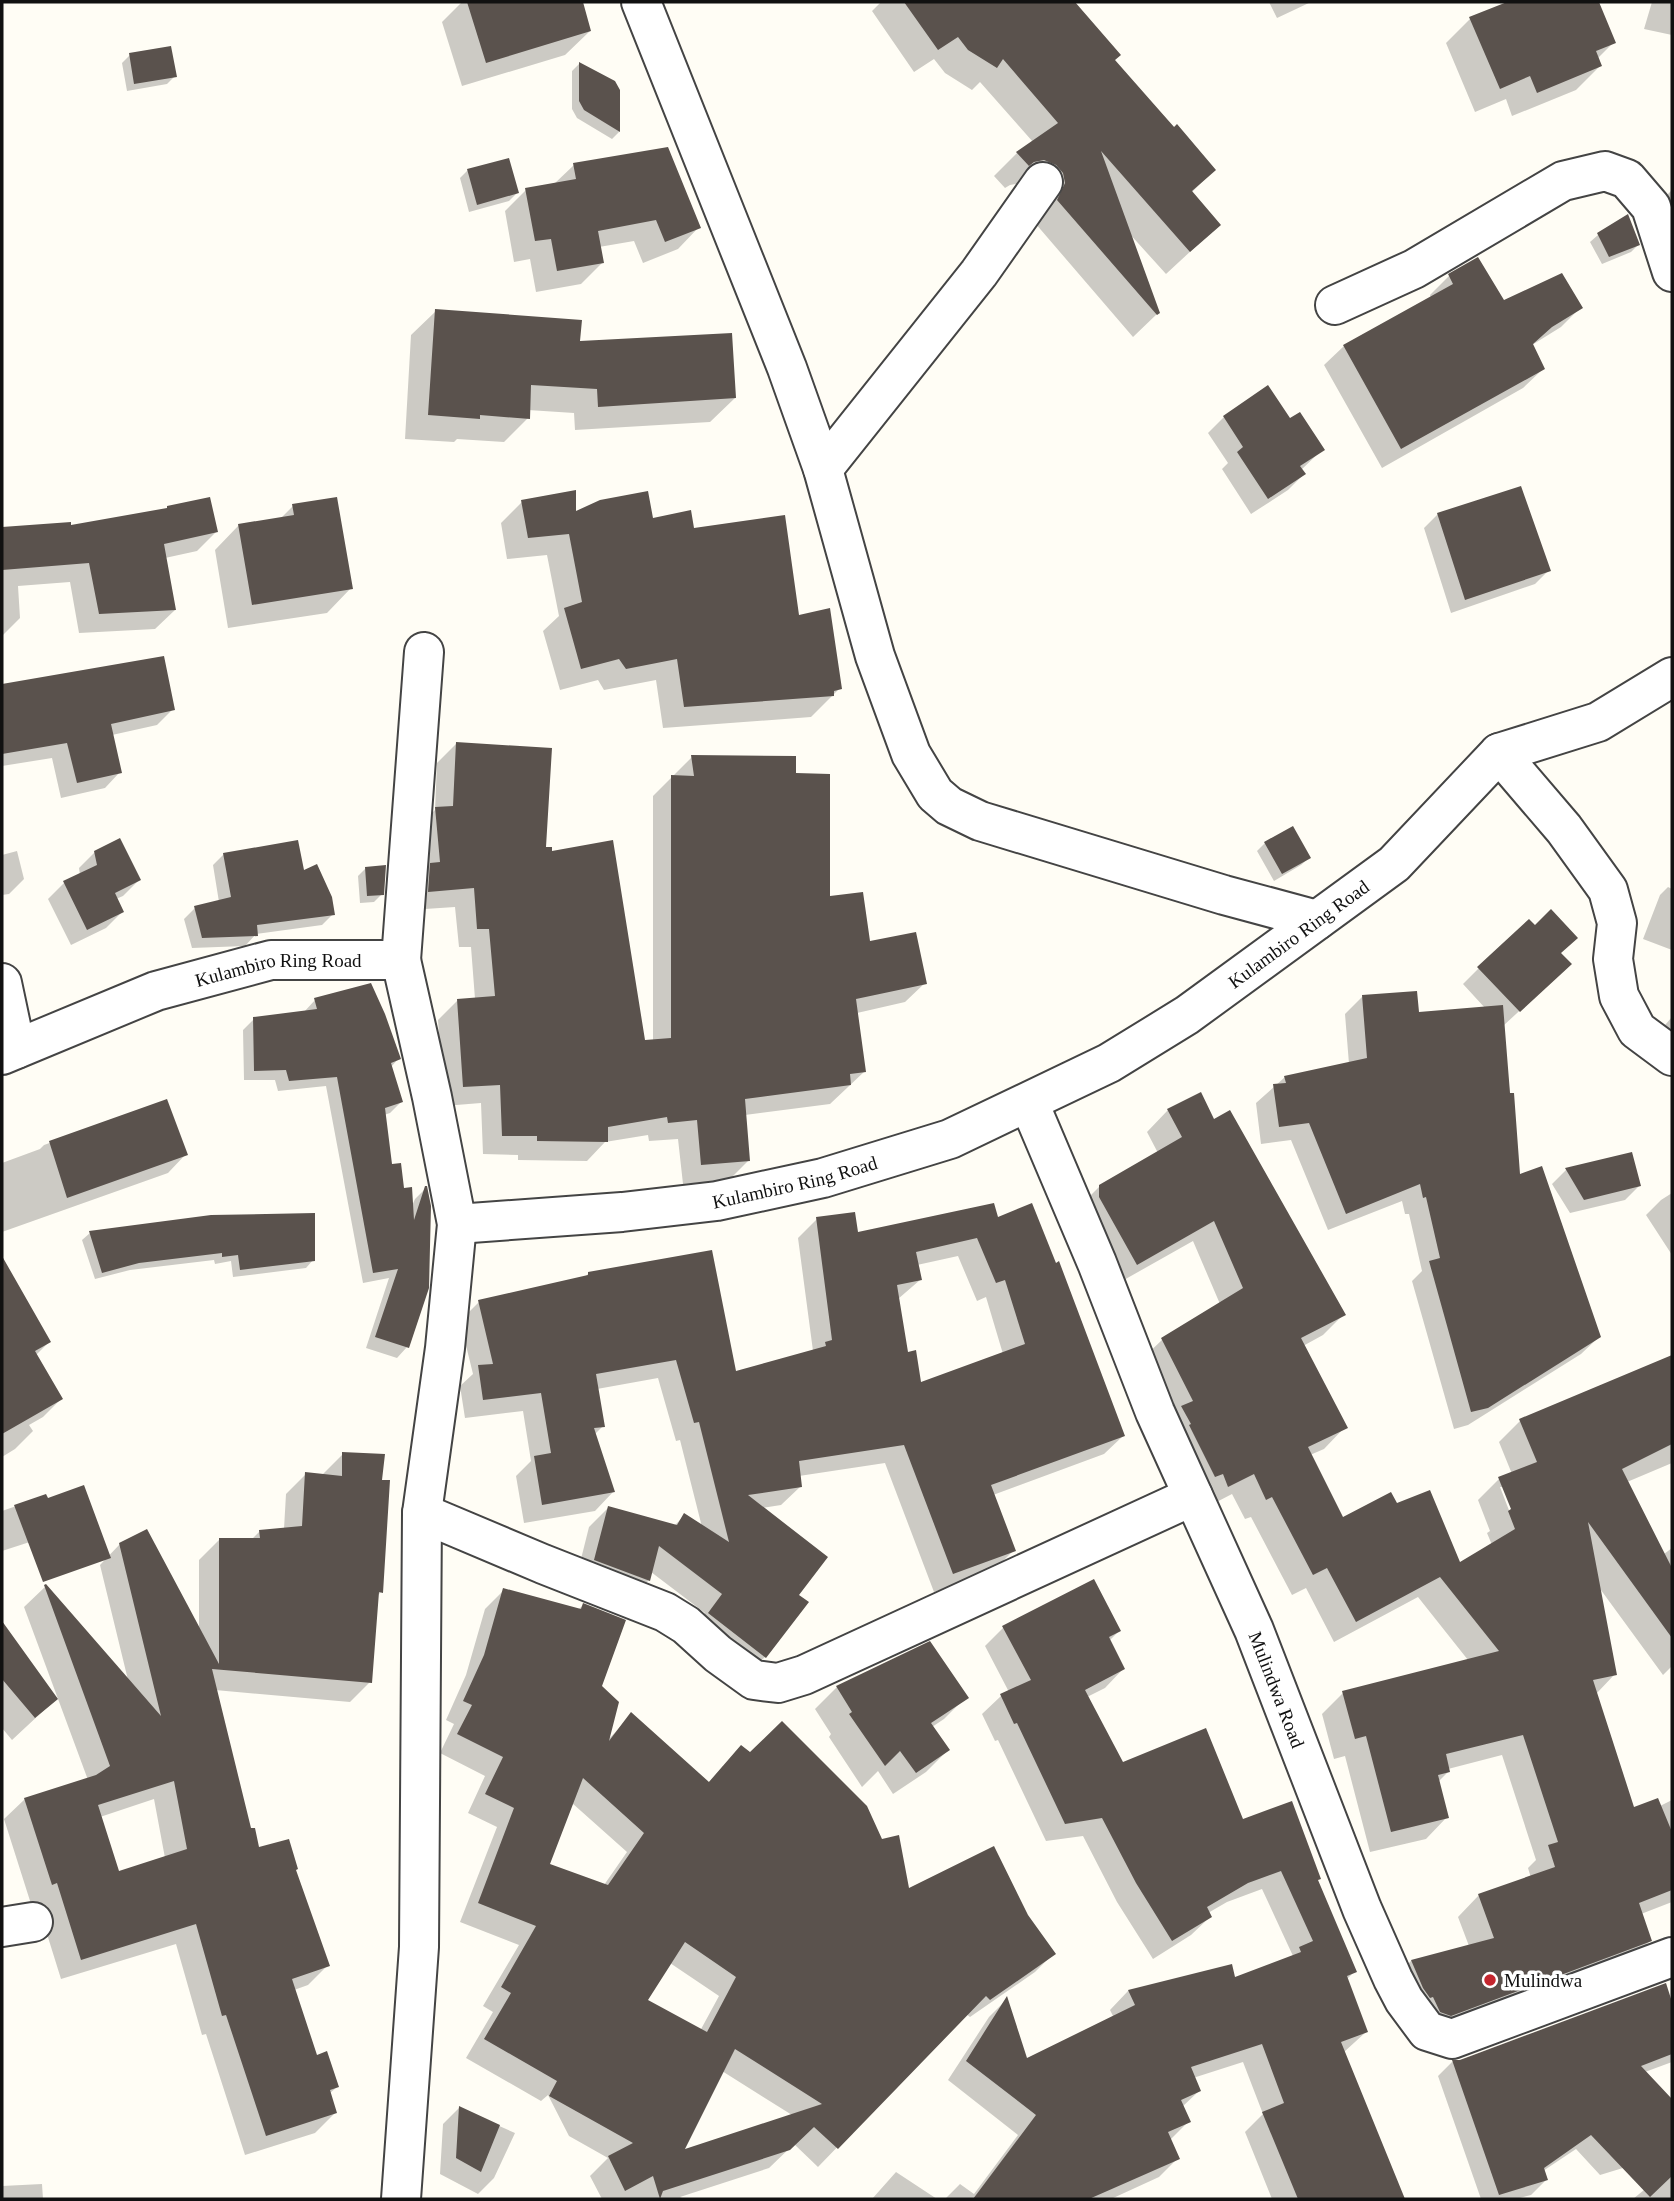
<svg xmlns="http://www.w3.org/2000/svg" width="1674" height="2201" font-family="Georgia,serif">
  <style>
    .shadow { fill: #0003; fill-rule: evenodd }
    .building { fill: #5a524d; fill-rule: evenodd }
    .lines { fill: none; stroke-linecap: round; stroke-linejoin: round }
    .minor-casing { stroke: #444; stroke-width: 42 }
    .minor { stroke: #fff; stroke-width: 38 }
    .poi-dot { fill: #c4262e; stroke: #fff; stroke-width: 2.5 }
    .labels { text-anchor: middle; dominant-baseline: central; stroke-width: 7; stroke-linejoin: round; paint-order: stroke }
    .street-label { font-size: 19px; fill: #111; stroke: #fff }
    .poi-label { font-size: 19px; fill: #111; stroke: #fff; text-anchor: start }
  </style>
  <rect width="100%" height="100%" fill="#fffdf5"/>
  <path class="shadow" d="M462 2H581L590 31 565 55 462 86 442 22Z
    M881 2H1073L1119 55 1113 61 1214 170 1191 193 1219 225 1166 274 1128 232 1158 313 1133 337 1035 223 1020 183 1010 185 1005 188 994 176 1017 153 1033 142 980 82 972 90 945 73 934 59 914 72 872 11Z
    M1269 2H1311L1277 18Z
    M1512 2H1597L1614 42 1597 59 1600 66 1576 90 1512 116 1506 99 1475 112 1446 43 1470 19Z
    M1652 2H1672V35L1644 29Z
    M130 55 175 76 167 84 127 91 122 63Z
    M579 64 619 91V132L612 139 577 118 572 109V71Z
    M574 165 699 227 678 249 643 263 634 241 599 247 602 263 581 284 536 292 530 259 514 262 505 211 526 190 554 184Z
    M468 170 517 193 509 201 469 212 460 178Z
    M1672 190V235L1656 206Z
    M1598 235 1638 245 1631 252 1602 264 1590 242Z
    M1449 276 1503 302 1580 308 1561 327 1532 345 1543 369 1523 388 1382 468 1324 365 1344 346 1431 298 1430 295Z
    M436 311 735 398 710 422 575 430 574 413 528 410V418L504 442 457 439 454 442 405 439 411 335Z
    M1224 417 1290 421 1323 449 1301 470 1304 474 1288 490 1251 514 1222 469 1228 463 1208 433Z
    M522 502 574 514 652 520 693 530 797 617 840 688 811 717 663 728 656 680 604 690 598 680 560 690 543 631 559 616 547 555 507 559 501 523Z
    M293 506 351 588 327 613 228 628 215 550 239 525 280 519Z
    M1438 514 1549 570 1535 584 1451 613 1424 528Z
    M69 524 70 528 216 532 197 551 165 558 175 610 155 629 79 633 70 582 18 586 20 618 2 636V529Z
    M162 658 173 709 157 725 112 735 120 772 105 788 61 798 52 758 2 766V685Z
    M456 744 544 849 643 1042H653V796L692 757 795 775 828 898 869 943 925 983 905 1002 857 1013 865 1071 830 1104 745 1115 749 1160 729 1180 683 1184 678 1139 649 1141 648 1135 605 1142 587 1161 518 1160V1155L483 1154 481 1103 444 1106 438 1020 457 1001 475 999 471 947H459L455 907 410 910 416 829 435 810 437 763Z
    M1265 843 1309 858 1301 865 1274 881 1257 851Z
    M17 851 24 879 9 894 2 895V855Z
    M95 852 139 880 123 896 116 899 122 912 106 928 71 945 48 899 64 883 80 875 79 868Z
    M224 854 302 872 333 914 322 925 256 934 245 946 192 948 184 919 195 908 219 902 213 865Z
    M366 868 382 894 374 902 360 903 358 876Z
    M1668 887 1672 889V950L1643 939 1660 895Z
    M1559 954 1553 980 1503 1026 1518 1176 1599 1337 1581 1354 1468 1425 1454 1429 1412 1281 1422 1271 1409 1214H1405L1402 1201 1328 1230 1291 1140 1261 1144 1256 1103 1285 1077 1349 1064 1345 1014 1362 997 1417 1014 1485 1008 1463 984 1479 968Z
    M315 1000 399 1058 391 1067 401 1102 390 1113 384 1115 390 1166 411 1208 415 1199 426 1188 407 1347 397 1358 366 1348 389 1278 363 1283 326 1086 278 1091 275 1080H244L243 1030 254 1019 304 1012Z
    M1672 1017V1031L1665 1025Z
    M166 1101 186 1154 168 1173 2 1232V1163L40 1149 44 1145Z
    M1168 1110 1214 1121 1344 1314 1323 1335 1303 1346 1345 1427 1324 1449 1310 1455 1342 1519 1396 1506 1459 1564 1492 1545 1487 1533 1490 1531 1478 1500 1499 1479 1512 1474 1499 1442 1520 1421 1672 1357V1463L1627 1482 1664 1554 1672 1548V1666L1663 1675 1598 1586 1615 1674 1596 1694 1633 1810 1660 1806 1672 1800V1902L1641 1914 1650 1941 1628 1962 1429 2036 1390 1982 1411 1961 1469 1946 1458 1917 1479 1895 1531 1878 1528 1868 1536 1860 1502 1755 1448 1769V1772L1438 1782 1447 1817 1426 1839 1370 1852 1345 1756 1334 1759 1322 1714 1343 1693 1468 1660 1418 1597 1334 1642 1306 1588 1292 1595 1251 1517 1245 1519 1232 1494 1207 1507 1141 1360 1163 1339 1220 1304 1193 1241 1115 1285 1078 1208 1100 1186 1158 1153 1147 1132ZM1500 1487H1504L1515 1517 1512 1518Z
    M1631 1154 1639 1186 1625 1200 1570 1213 1552 1184 1566 1170Z
    M1672 1193V1255L1646 1215 1661 1200Z
    M817 1219 857 1235 997 1220 1123 1436 1104 1454 993 1495 1014 1550 995 1569 934 1592 885 1463 799 1476 800 1487 781 1505 762 1508 797 1595 765 1657 746 1675 690 1632 705 1613 651 1572 649 1580 630 1599 576 1579 589 1527 608 1508 674 1526 685 1515 702 1527 680 1440 676 1441 658 1378 597 1389 603 1426 594 1435 613 1492 595 1511 524 1523 516 1476 531 1461 523 1411 465 1418 460 1386 473 1374 460 1321 479 1302 585 1277 589 1273 735 1373 813 1351 798 1238ZM958 1256 977 1301 986 1297 1003 1354 920 1385 906 1354 898 1299 920 1280 917 1265Z
    M90 1233 313 1260 306 1268 233 1277 231 1261 215 1264 214 1260 130 1270 95 1279 82 1240Z
    M2 1260 49 1342 36 1355 61 1399 43 1417 29 1425 33 1431 15 1449 2 1457Z
    M343 1454 380 1481 381 1592 377 1596 370 1682 350 1702 215 1690 249 1830 258 1850 294 1871 328 1965 308 1985 294 1990 316 2057 337 2087 329 2094 335 2113 315 2133 245 2155 206 2034 202 2035 176 1944 61 1979 37 1902 31 1904 4 1819 25 1799 88 1780 24 1607 46 1586 128 1680 100 1565 120 1544 199 1630V1560L219 1540H251L260 1531 284 1529 286 1494 306 1474H323ZM154 1799 165 1858 118 1873 100 1817Z
    M45 1496 39 1539 2 1551V1511Z
    M504 1590 578 1610 583 1605 608 1740 631 1715 708 1783 723 1766 907 1890 1027 1916 1053 1954 1035 1972 970 2017 966 2014 818 2167 794 2144 769 2168 680 2197 684 2199H602L590 2176 608 2158 569 2136 548 2095 541 2101 466 2058 493 2012 483 2006 519 1945 460 1922 497 1827 468 1813 485 1776 440 1753 454 1724 446 1720 466 1675 485 1609ZM572 1803 627 1852 604 1885 548 1865ZM670 1963 719 1996 700 2031 646 2001ZM722 2071 792 2115 682 2152Z
    M2 1624 56 1699 12 1740 2 1728Z
    M1003 1628 1119 1631 1109 1641 1123 1669 1105 1688 1087 1697 1122 1764 1242 1821 1317 1881 1355 1971 1346 1980 1366 2032 1344 2052 1404 2199H1272L1245 2132 1263 2114 1243 2062 1193 2078 1199 2091 1182 2107 1189 2121 1170 2140 1178 2158 1159 2177 1111 2199H945L960 2184 974 2194 1018 2135 948 2080 989 2017 1006 2000 1026 2060 1114 2018 1110 2010 1128 1991 1231 1967 1234 1979 1293 1956 1262 1889 1227 1902 1208 1913 1210 1917 1191 1935 1153 1959 1117 1902 1083 1836 1046 1841 998 1740 995 1741 982 1714 1001 1696 1009 1692 985 1646Z
    M837 1687 966 1697 944 1719 932 1727 948 1750 926 1772 893 1794 878 1771 862 1787 829 1737 831 1734 815 1709Z
    M1672 2002V2062L1645 2072 1672 2101V2153L1600 2175 1576 2149 1543 2171 1546 2180 1531 2195 1516 2199H1481L1438 2076 1452 2062Z
    M459 2108 515 2133 494 2178 478 2194 440 2174 443 2124Z
    M1672 2167V2199H1633Z
    M896 2172 937 2199H872Z
    M42 2184 43 2199H2V2186Z"/>
  <path class="building" d="M467 2H583L591 31 486 63Z
    M904 2H1075L1121 55 1115 60 1174 127 1177 124 1216 170 1192 191 1221 225 1190 252 1101 151 1160 313 1157 315 1057 200 1065 183 1063 173 1056 165 1044 160 1034 162 1029 166 1016 152 1058 123 1003 59 997 68 968 50 958 37 938 50Z
    M1507 2H1599L1616 43 1596 51 1602 66 1537 93 1530 76 1500 89 1469 17Z
    M171 46 177 77 134 84 129 53Z
    M579 62 615 81 620 90V132L584 110 579 101Z
    M668 147 701 228 665 242 656 220 598 231 604 263 557 271 551 239 535 241 525 188 576 179 573 163Z
    M509 158 519 193 477 205 467 169Z
    M1628 214 1640 245 1609 257 1597 233Z
    M1478 257 1504 300 1562 273 1583 308 1552 327 1533 344 1545 369 1401 449 1343 345 1453 284 1448 274Z
    M435 309 582 320 580 341 732 333 736 398 598 407 597 389 531 385 530 419 480 415V419L428 415Z
    M1268 385 1290 418 1300 412 1325 450 1300 466 1306 474 1268 499 1237 452 1243 447 1223 416Z
    M1521 486 1551 571 1465 600 1437 513Z
    M576 490V511L600 500 648 491 653 518 691 510 694 528 785 515 799 615 830 608 842 689 834 691V696L684 707 677 659 626 669 619 659 581 669 564 608 582 602 569 534 528 538 521 500Z
    M210 497 218 532 164 544 176 610 99 614 89 563 2 570V527L71 522V525L167 508V506Z
    M337 497 353 589 252 605 238 524 294 515 292 504Z
    M164 656 175 710 111 724 122 773 77 783 67 743 2 754V684Z
    M456 742 552 748 546 847H552V851L613 840 645 1040 671 1038V775L694 776 691 755 796 756V773L830 774V896L863 892 870 941 916 932 927 984 856 999 866 1072 850 1074 851 1085 745 1099 750 1161 701 1165 697 1120 668 1123 667 1117 608 1127V1142L537 1141V1136H502L500 1085 463 1087 457 999 495 996 489 929H477L474 888 428 892 430 863 440 862 435 807 453 806Z
    M1293 826 1311 858 1282 874 1264 842Z
    M120 838 141 880 115 893 124 912 87 930 63 881 97 865 94 851Z
    M298 840 304 870 317 864 332 897 335 915 257 925 258 936 202 938 194 906 231 897 223 853Z
    M386 865 384 895 367 896 365 867Z
    M1551 909 1578 938 1561 953 1572 964 1520 1012 1477 967 1529 919 1535 925Z
    M371 983 385 1014 401 1059 391 1063 403 1102 385 1108 392 1164 401 1163 404 1188 412 1187 414 1220 425 1186H427L431 1206 429 1288 409 1348 375 1337 398 1269 373 1273 337 1077 289 1081 286 1070 254 1071 253 1017 317 1009 314 998Z
    M1417 991 1419 1012 1503 1005 1510 1093H1514L1520 1174 1542 1166 1601 1337 1488 1408 1471 1412 1429 1261 1440 1258 1426 1197 1423 1198 1420 1184 1346 1214 1309 1123 1279 1127 1273 1084 1286 1083 1284 1076 1367 1058 1362 995Z
    M1201 1092 1214 1119 1230 1110 1346 1315 1301 1338 1348 1428 1308 1447 1343 1517 1391 1492 1397 1503 1430 1490 1460 1562 1515 1529 1508 1511 1511 1509 1498 1477 1537 1462 1519 1419 1672 1355V1444L1622 1469 1672 1568V1638L1588 1522 1617 1675 1593 1680 1634 1807 1658 1798 1672 1832V1890L1639 1903 1652 1941 1451 2016 1440 2012 1433 1997 1430 1998 1423 1988 1411 1960 1494 1938 1478 1894 1555 1867 1548 1845 1558 1842 1523 1735 1446 1754 1450 1772 1438 1775 1449 1818 1391 1832 1366 1736 1355 1739 1342 1691 1499 1651 1440 1577 1356 1622 1327 1568 1313 1575 1272 1497 1266 1500 1254 1474 1228 1487 1223 1474 1215 1477 1189 1425 1191 1424 1181 1406 1193 1401 1161 1338 1243 1288 1214 1221 1137 1265 1099 1197V1185L1182 1137 1167 1109Z
    M167 1099 188 1155 67 1198 49 1141Z
    M1632 1152 1641 1186 1584 1200 1565 1168Z
    M994 1203 998 1217 1032 1203 1056 1263 1059 1261 1125 1436 991 1485 1016 1551 953 1574 904 1445 799 1461 802 1487 748 1495 828 1557 799 1595 809 1602 766 1658 708 1613 722 1594 659 1546 650 1581 594 1560 608 1506 677 1525 684 1513 729 1542 699 1422 694 1423 676 1360 596 1374 605 1427 594 1428 615 1492 542 1505 534 1456 551 1453 541 1393 483 1400 478 1365 493 1364 478 1300 588 1275V1272L712 1250 736 1371 826 1346 825 1342 832 1340 816 1217 855 1212 858 1232ZM977 1238 996 1283 1005 1280 1025 1344 921 1382 916 1350 908 1352 897 1285 922 1280 916 1252Z
    M315 1213V1261L240 1270 238 1255 222 1257V1253L139 1263 102 1273 89 1231 211 1215Z
    M2 1256 51 1342 35 1351 63 1399 2 1434Z
    M342 1452 385 1454 382 1480H390L383 1593 379 1592 372 1683 212 1669 251 1828H255L259 1847 289 1839 298 1869 296 1870 330 1966 292 1979 317 2055 327 2051 339 2087 330 2090 337 2113 266 2136 226 2015 222 2016 196 1924 81 1960 57 1883 52 1885 24 1798 96 1775 110 1766 44 1585 46 1584 161 1716 119 1543 147 1529 219 1664V1538H260L259 1530 302 1526 305 1472 342 1476ZM174 1781 187 1849 119 1871 98 1805Z
    M84 1485 111 1558 43 1582 14 1505 46 1494 48 1498Z
    M1094 1579 1121 1631 1109 1637 1125 1669 1085 1690 1123 1762 1206 1728 1243 1819 1292 1801 1321 1879 1318 1880 1357 1972 1347 1976 1368 2032 1341 2042 1405 2199H1298L1262 2112 1284 2103 1262 2044 1191 2067 1201 2091 1181 2100 1191 2122 1168 2132 1180 2159 1089 2199H973L1036 2115 966 2061 1007 1996 1027 2058 1135 2005 1128 1990 1232 1964 1235 1977 1301 1952 1299 1947 1313 1941 1281 1871 1248 1883 1207 1907 1212 1917 1172 1941 1136 1883 1102 1818 1065 1824 1017 1723 1014 1724 1000 1694 1031 1680 1002 1626Z
    M503 1588 581 1609 583 1603 626 1620 602 1686 619 1702 609 1741 631 1712 709 1782 741 1745 750 1752 782 1721 867 1806 882 1839 899 1835 909 1888 994 1846 1028 1915 1056 1954 990 2000 986 1996 838 2149 814 2127 790 2150 663 2191 660 2199 653 2176 625 2191 608 2156 633 2143 549 2096 557 2081 484 2039 511 1993 501 1987 536 1926 478 1903 514 1808 485 1794 503 1757 457 1734 472 1705 463 1701 484 1655ZM583 1778 644 1833 608 1885 550 1864ZM685 1942 736 1977 707 2032 648 2000ZM735 2049 822 2104 685 2149Z
    M2 1621 58 1699 35 1718 2 1679Z
    M930 1641 969 1698 931 1723 950 1750 916 1773 900 1751 885 1766 849 1714 852 1712 836 1686Z
    M1666 1983 1672 2002V2054L1641 2066 1672 2099V2176L1650 2197 1591 2135 1544 2168 1548 2180 1499 2195 1452 2060H1460Z
    M459 2106 500 2125 481 2172 456 2158Z"/>
  <g class="lines">
    <g class="minor-casing">
      <g id="minor">
        <path d="M641 2 787 368 823 469 875 656 911 754 935 794 949 806 980 821 1224 895 1317 920"/>
        <path d="M1335 305 1414 269 1563 181 1605 171 1627 179 1651 207 1672 272"/>
        <path d="M823 469 979 273 1043 182"/>
        <path d="M1499 753 1564 829 1608 890 1617 923 1613 959 1619 996 1637 1030 1672 1056"/>
        <path d="M401 960 424 652"/>
        <path d="M2 983 16 1049"/>
        <path id="s1" d="M2 1055 156 991 271 960H401L432 1097 457 1224 445 1348 422 1513 419 1947 401 2199"/>
        <path id="s2" d="M1029 1103 1097 1263 1155 1412 1254 1630 1362 1909 1393 1979 1404 2000 1427 2031 1452 2039 1672 1957"/>
        <path id="s3" d="M457 1224 622 1212 717 1201 823 1178 950 1139 1109 1063 1187 1015 1394 864 1499 753 1598 722 1672 677"/>
        <path d="M422 1513 543 1564 665 1612 686 1625 718 1654 754 1680 778 1683 804 1675 1193 1496"/>
        <path d="M2 1927 33 1922"/>
      </g>
    </g>
    <use href="#minor" class="minor"/>
  </g>
  <circle class="poi-dot" cx="1490" cy="1980" r="7"/>
  <g class="labels">
    <g class="street-label">
      <text stroke="none"><textPath href="#s3" startOffset="908">Kulambiro Ring Road</textPath></text>
      <text stroke="none"><textPath href="#s1" startOffset="292">Kulambiro Ring Road</textPath></text>
      <text stroke="none"><textPath href="#s3" startOffset="341">Kulambiro Ring Road</textPath></text>
      <text stroke="none"><textPath href="#s2" startOffset="637">Mulindwa Road</textPath></text>
    </g>
    <g class="poi-label">
      <text x="1504" y="1980">Mulindwa</text>
    </g>
  </g>
  <rect width="1674" height="2201" fill="none" stroke="#111111" stroke-width="7"/>
</svg>
